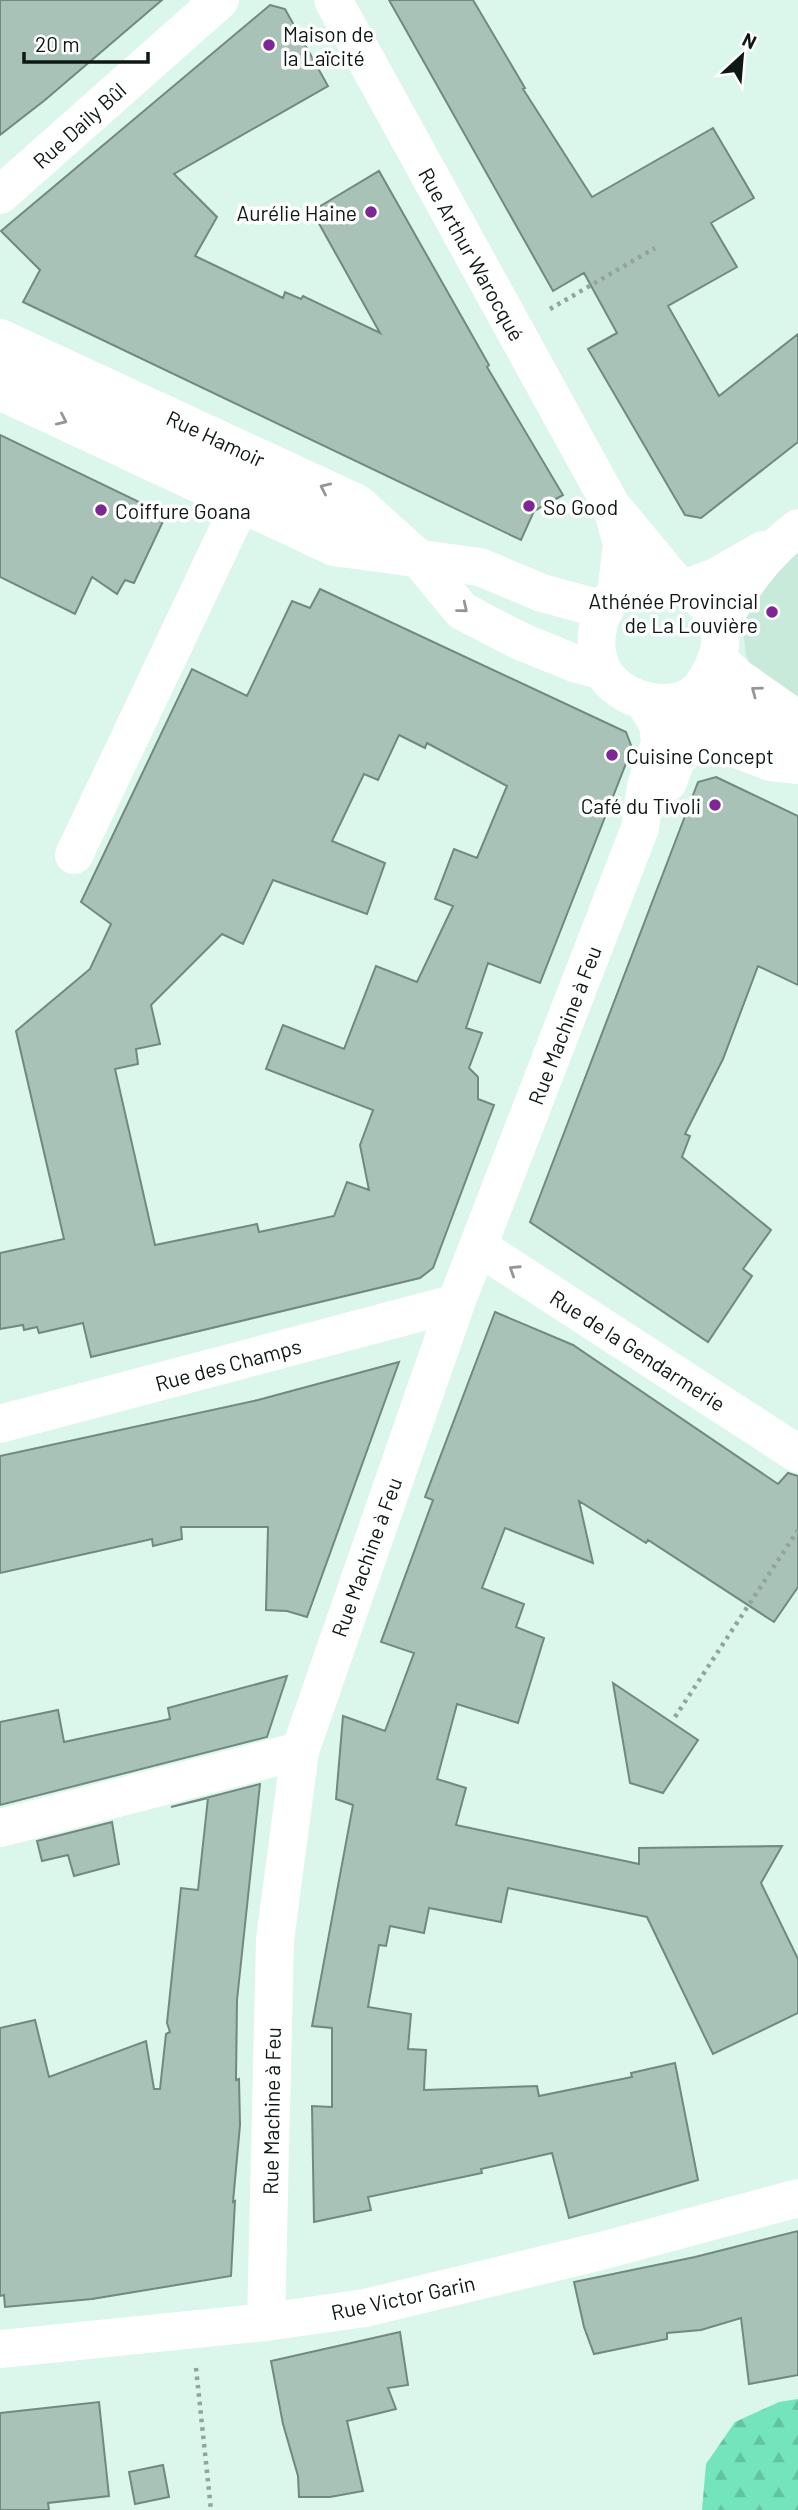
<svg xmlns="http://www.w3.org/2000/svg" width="798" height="2510" font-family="Barlow,sans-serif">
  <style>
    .built { fill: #c7eadb }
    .forest { fill: url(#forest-firs) }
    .building { fill: #a8c2b7; stroke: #71897f; stroke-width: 2; fill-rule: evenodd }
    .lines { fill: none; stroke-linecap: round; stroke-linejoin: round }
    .path { stroke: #90a59c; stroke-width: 4.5; stroke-dasharray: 3.5 5; stroke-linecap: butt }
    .minor { stroke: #fff; stroke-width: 38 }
    .major { stroke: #fff; stroke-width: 38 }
    .oneway { stroke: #939795 }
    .poi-dot { fill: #7d2795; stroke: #fff; stroke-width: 2.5 }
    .labels { text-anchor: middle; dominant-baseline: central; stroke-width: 7; stroke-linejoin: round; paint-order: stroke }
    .poi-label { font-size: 21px; fill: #0e1814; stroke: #fff; text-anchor: start }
    .street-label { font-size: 21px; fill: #0e1814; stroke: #fff }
  </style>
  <defs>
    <pattern id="forest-firs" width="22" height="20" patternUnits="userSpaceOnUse" patternTransform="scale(1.75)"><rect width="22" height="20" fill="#73e4bc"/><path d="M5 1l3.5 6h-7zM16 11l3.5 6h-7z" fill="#62c3a1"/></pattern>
  </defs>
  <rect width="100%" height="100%" fill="#dbf6ea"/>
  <path class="built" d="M798 550V706L757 679 746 655 743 629 748 596Z"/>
  <path class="forest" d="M798 2399V2510H702L706 2464 735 2422 779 2402Z"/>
  <path class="building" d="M0 0H162L45 100 0 135Z
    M389 0H473L525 88 523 89 592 197 713 128 754 198 711 223 737 267 668 306 719 396 798 334V442L701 518 685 515 588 349 617 333 584 273 553 291Z
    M270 5 285 9 328 86 174 174 217 217 195 256 283 298 285 292 301 299 303 296 380 333 312 211 379 171 489 365 487 367 563 495 534 511 521 540 23 302 40 270 1 231Z
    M0 435 166 515 134 583 125 580 117 594 92 577 75 614 0 577Z
    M320 589 626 732 632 748 540 983 488 963 466 1028 482 1033 469 1068 478 1077V1099L494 1105 433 1268 420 1278 91 1357 83 1323 39 1333 37 1327 24 1330 23 1325 0 1329V1253L64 1239 16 1031 90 969 111 924 81 902 192 669 247 696 292 601 310 608ZM399 735 425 748 427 743 507 786 477 858 454 849 435 899 453 906 417 982 376 966 344 1049 283 1025 266 1069 373 1110 360 1145 369 1190 347 1182 334 1216 259 1232 257 1224 155 1245 115 1069 138 1064 136 1049 160 1044 151 1005 222 934 243 944 273 880 367 914 385 863 332 841 364 774 378 780Z
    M716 777 798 816V985L758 966 723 1059 685 1134 690 1136 682 1157 771 1230 743 1269 752 1276 708 1342 530 1222 698 782Z
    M495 1312 573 1345 778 1484 788 1473 798 1476V1587L774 1622 648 1540 646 1543 579 1501 593 1563 505 1528 482 1588 524 1604 516 1627 544 1638 518 1723 457 1704 437 1779 466 1788 456 1825 639 1864V1848L782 1846 761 1883 798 1959V2013L713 2054 647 1917 508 1888 501 1922 429 1908 424 1933 390 1926 386 1946 379 1945 368 2007 411 2014 408 2049 426 2050 424 2090 537 2086 539 2096 632 2077 631 2073 675 2063 698 2180 569 2218 552 2153 481 2169 482 2173 368 2197 371 2210 314 2222 312 2106 332 2107V2028L312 2026 353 1805 336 1799 343 1716 385 1731 414 1653 381 1642 433 1500 425 1497Z
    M399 1362 307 1617 287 1611 266 1610 268 1527H181L182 1539 153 1546 152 1539 0 1573V1456L258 1400Z
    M287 1676 267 1737 0 1805V1722L58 1710 64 1742 170 1719 168 1708Z
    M613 1683 698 1740 663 1793 630 1783Z
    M260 1784 237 2000 236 2080 239 2079 240 2125 233 2202 235 2201 231 2276 92 2299 5 2307 4 2295 0 2296V2028L35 2020 49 2077 146 2041 154 2089H160L166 2034 170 2032 167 2023 181 1888 198 1890 208 1798 171 1807Z
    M112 1822 119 1864 74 1876 68 1855 42 1861 37 1841Z
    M798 2231V2375L749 2384 741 2318 701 2330 667 2333V2339L594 2354 584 2327 574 2282 695 2257Z
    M400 2332 408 2385 388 2388 396 2409 347 2421 363 2491 330 2497H299L298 2476 283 2424 271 2361Z
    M99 2402 109 2496 48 2503 49 2510H0V2413Z
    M163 2465 169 2497 135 2504 129 2472Z"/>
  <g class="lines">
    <path class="path" d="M550 309 655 248
      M675 1717 798 1530
      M196 2368 211 2510"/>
    <path class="minor" d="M333 0 612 507 622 544 616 595
      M0 195 220 0
      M0 361 406 553
      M616 511 674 581
      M689 587 716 577 763 550
      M719 628C738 590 764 554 798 528
      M675 761 695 741 712 740 771 762 798 765
      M668 782 689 725 685 699
      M74 855 241 503
      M479 1247 798 1454
      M0 1424 456 1303
      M0 1828 300 1751
      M266 2322 275 1940 300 1751 456 1303 640 828 646 786 660 743 658 724 643 700
      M0 2349 266 2322 365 2308 605 2250 798 2198"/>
    <path class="major" d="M0 338 357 503 418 558 462 611 520 641 574 663 603 671
      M0 391 334 547 480 567 542 593 605 610
      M657 578C694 583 734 618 716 660 712 671 703 688 693 695 666 713 618 699 603 671 589 644 598 601 626 586 636 581 647 580 657 578Z
      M717 658 737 677 798 720
      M695 693 771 739 798 762"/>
  </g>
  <defs><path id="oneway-chevron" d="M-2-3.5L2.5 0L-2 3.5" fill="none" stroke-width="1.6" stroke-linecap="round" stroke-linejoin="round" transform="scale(1.75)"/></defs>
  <g class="oneway">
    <use href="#oneway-chevron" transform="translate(62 420) rotate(25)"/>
    <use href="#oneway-chevron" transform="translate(325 488) rotate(-155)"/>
    <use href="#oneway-chevron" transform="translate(463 608) rotate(39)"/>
    <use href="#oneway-chevron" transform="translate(756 691) rotate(-143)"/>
    <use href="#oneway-chevron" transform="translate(514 1270) rotate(-147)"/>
  </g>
  <g class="poi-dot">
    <circle cx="269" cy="45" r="7"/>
    <circle cx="371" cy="212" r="7"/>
    <circle cx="529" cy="506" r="7"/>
    <circle cx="101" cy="510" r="7"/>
    <circle cx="772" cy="612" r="7"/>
    <circle cx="612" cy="755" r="7"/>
    <circle cx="715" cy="805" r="7"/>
  </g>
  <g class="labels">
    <g class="poi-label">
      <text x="283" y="33">Maison de<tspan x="283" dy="24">la Laïcité</tspan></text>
      <text x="357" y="212" text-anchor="end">Aurélie Haine</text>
      <text x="543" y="506">So Good</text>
      <text x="115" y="510">Coiffure Goana</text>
      <text x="758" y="600" text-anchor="end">Athénée Provincial<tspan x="758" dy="24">de La Louvière</tspan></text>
      <text x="626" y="755">Cuisine Concept</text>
      <text x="701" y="805" text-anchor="end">Café du Tivoli</text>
    </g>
    <g class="street-label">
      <text transform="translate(79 125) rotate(-42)">Rue Daily Bûl</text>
      <text transform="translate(472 254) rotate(61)">Rue Arthur Warocqué</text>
      <text transform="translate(216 438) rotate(25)">Rue Hamoir</text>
      <text transform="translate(564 1025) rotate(-69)">Rue Machine à Feu</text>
      <text transform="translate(638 1350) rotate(33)">Rue de la Gendarmerie</text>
      <text transform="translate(228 1364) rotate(-15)">Rue des Champs</text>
      <text transform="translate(366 1557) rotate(-70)">Rue Machine à Feu</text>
      <text transform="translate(271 2111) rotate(-89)">Rue Machine à Feu</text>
      <text transform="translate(403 2297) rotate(-12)">Rue Victor Garin</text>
    </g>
  </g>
  <g transform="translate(742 56) rotate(26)" stroke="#ffffff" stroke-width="5" paint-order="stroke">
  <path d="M0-5L12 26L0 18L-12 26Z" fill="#0e1814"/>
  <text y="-10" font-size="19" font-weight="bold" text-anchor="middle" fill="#0e1814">N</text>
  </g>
  <path d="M24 52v10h124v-10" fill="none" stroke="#0e1814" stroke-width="3.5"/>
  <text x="35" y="52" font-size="21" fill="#0e1814" stroke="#ffffff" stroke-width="5" paint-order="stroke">20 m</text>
</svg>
